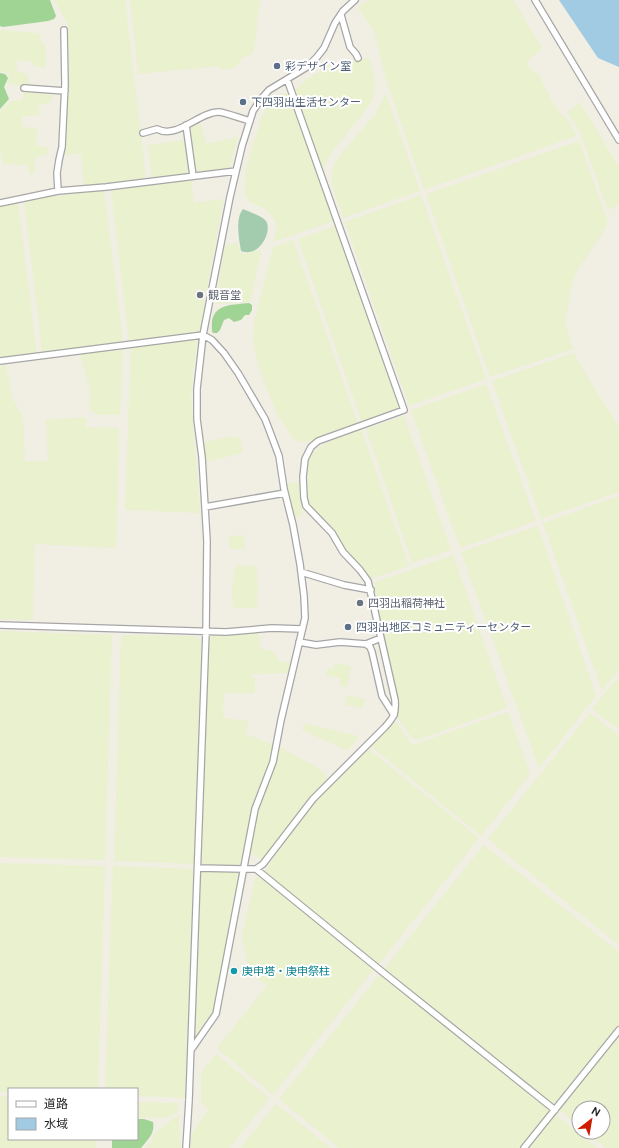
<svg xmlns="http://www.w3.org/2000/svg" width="619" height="1148" font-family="Ubuntu,'Noto Sans JP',sans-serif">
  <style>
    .farmland { fill: #eaf1ce }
    .forest { fill: #9fd495 }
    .cemetery { fill: #a3ccaf }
    .water { fill: #a0cbe3 }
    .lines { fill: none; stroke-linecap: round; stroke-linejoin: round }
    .minor-casing { stroke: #a6a6a6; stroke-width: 8 }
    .minor { stroke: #fff; stroke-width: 5.5 }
    .service-dot { fill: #5c6f8a; stroke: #fff; stroke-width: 1.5 }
    .worship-dot { fill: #6b7280; stroke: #fff; stroke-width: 1.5 }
    .culture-dot { fill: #0f9aa8; stroke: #fff; stroke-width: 1.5 }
    .labels { text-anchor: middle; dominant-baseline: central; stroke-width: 4; stroke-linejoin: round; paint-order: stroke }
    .service-label { font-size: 11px; fill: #4e5e75; stroke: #fff; text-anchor: start }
    .worship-label { font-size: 11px; fill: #5b616d; stroke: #fff; text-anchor: start }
    .culture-label { font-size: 11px; fill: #0d838f; stroke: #fff; text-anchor: start }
  </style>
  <rect width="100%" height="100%" fill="#f1eee4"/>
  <path class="farmland" d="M54 0H125L146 178 84 186 81 153 64 155 69 81 68 24Z
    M130 0H260L254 50 251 55 242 58 236 68 220 70V66L138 74Z
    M369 0H513L542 48 530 59 527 63 530 68 539 75 552 101 562 115 568 120 575 132 576 136 424 190 386 80 375 34 372 28 358 9 363 3Z
    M0 30 37 33 40 35 41 43 44 44 46 50V66L45 68 33 65 32 61 18 60 16 64 17 71 27 74 30 85 28 87 8 84V81L10 78 6 73 0 71Z
    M369 58 375 81 374 97 366 110 334 149 322 168H320L295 94 296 89 306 79 335 64Z
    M26 92 51 93 52 99 51 102 39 105V114L37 115 24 116 22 118 23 127 37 128 36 145 48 148 49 150 47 155 35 157V172L34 174 30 175 28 165 3 164 0 145V111L11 101 22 100 24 93Z
    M283 93H289L334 221 273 242 277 225 273 217 265 209 249 201 245 195V184L246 167 261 119 268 106 275 98Z
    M384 95 387 96 420 191 343 218 332 185V172L336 160 376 113 381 103Z
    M580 102 619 167V203L618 205 608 210 578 128 567 113Z
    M200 121 206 144 238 137 229 169 197 172 194 170 189 126Z
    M186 140 190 173 152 178 148 145Z
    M579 141 608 222 603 232 578 269 572 284 565 322 573 349 490 377 426 194Z
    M191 180 194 203 224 199 206 292 196 289 195 297 205 300 199 333 129 342 111 189Z
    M104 190 123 342 42 352 24 200Z
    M421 195 486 379 409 406 345 222Z
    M18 201 37 354 0 358V206Z
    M335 226 399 407 396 410 362 423 298 239Z
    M293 240 358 424 313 441 300 442 293 439 277 415 258 365 253 343 254 322 273 247Z
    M238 243 239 251 245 254 259 250 261 251 251 299 249 302 215 304 225 245Z
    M198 338 193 371 191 396 200 513 125 510 131 348Z
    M123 350 120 415H98L91 411 89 407 90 389 80 354Z
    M574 353 585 373 619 427V492L541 519 492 381Z
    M6 365 12 397 23 417 25 461H48L46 420 86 417V427L119 428 116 548 35 544 33 620 0 619V366Z
    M486 384 536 521 460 548 411 410Z
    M404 416 451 550 412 563 366 429Z
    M361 429 409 566 370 579 346 551 333 528 316 513 310 504 307 494 309 458 312 453 326 443Z
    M225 437H237L240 439 243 449 242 451 238 454 206 462 205 461 203 443Z
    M300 481 302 515 293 518 285 485Z
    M619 496V670L602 691 543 523Z
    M538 526 596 696 539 768 461 552Z
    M244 535 245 549H230L229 536Z
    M453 555 507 708 420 739H415L412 738 397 716 398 710 397 697 374 587 375 583 379 581Z
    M235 565 254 566 256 567 258 582 257 608H233L232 590Z
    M0 631 112 635 105 860 0 857Z
    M258 632 260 647 261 649 272 651 276 654 279 662H289L291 663 290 673 252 674V678L255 679V693H224L223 714 224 718 249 721 246 734 273 745 270 761 252 807 241 863 235 865 203 864 202 861 203 786 209 639 212 635Z
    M126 635 193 636 198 638 201 643 194 864 114 861 121 637Z
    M335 663 351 666 347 687 340 686 341 679 326 675 328 668 333 669Z
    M619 676V730L592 709Z
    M347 695 365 699 362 707 360 708 345 705Z
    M508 712 530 774 481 836 373 748 371 745 394 722 397 723 411 744H415Z
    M590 713 619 736V945L488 839Z
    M304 723 358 736V738L348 750H346L302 730Z
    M280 747 323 771 328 778 308 799 263 860 250 853 259 808 277 748Z
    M367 748 479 838 378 965 265 872 284 840 309 808 322 793Z
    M484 845 619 952V1026L555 1106 384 969Z
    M0 863 105 866 98 1089H9V1092H0Z
    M113 866 193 869 185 1098 137 1096V1089H105Z
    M204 870 240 872V877L233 898 227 933V949L219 981 215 1010 210 1021 197 1039 195 1038 201 873Z
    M260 876 286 895 374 969 273 1095 217 1048 267 986 248 970 242 936 255 879Z
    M380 974 551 1110 520 1148H339L279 1099Z
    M619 1036V1148H606L586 1132H603V1108H579V1126L559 1110Z
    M216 1054 269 1098 230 1148H190L192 1133 208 1110 201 1103V1073Z
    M0 1096 9 1097V1139H96V1148H0Z
    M137 1102 178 1103V1112L169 1117 137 1118Z
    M276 1104 331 1148H240Z
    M178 1115 181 1148H146L152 1139 154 1134Z
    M556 1115 597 1148H529Z"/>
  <path class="forest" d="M0 0H50L56 16 54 19 48 21 3 27 0 26Z
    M0 73 5 74 8 78 4 87 9 99 0 109Z
    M249 303 252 305V310L249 315H245L241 320 234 322 229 318 224 320 220 330 217 333H213C211 329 212 326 212 321 215 303 235 305 249 303Z
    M137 1119H144L153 1122C155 1134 148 1139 141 1148H112V1139H137Z"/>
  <path class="cemetery" d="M243 209C249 212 260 215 265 220 274 228 260 259 241 251 239 239 235 219 243 209Z"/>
  <path class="water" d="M559 0H619V67L598 58Z"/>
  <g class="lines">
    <g class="minor-casing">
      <path id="minor" d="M535 0 619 140
        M341 15 350 47 356 54 358 58
        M24 88 65 91
        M186 125 193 176
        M143 133 157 129C177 140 200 111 219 112 227 113 242 119 250 121
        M58 191 57 173 59 160 62 147 65 84 64 30
        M0 203 58 191 106 187 236 171
        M0 361 203 335 212 340 224 353 238 373 265 419 270 432 279 456 284 489 293 525 300 564 304 596 305 618 281 720 273 762 255 809 216 1014 191 1050
        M205 507 285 493
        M301 572 344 585 371 590
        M0 625 226 632 272 628 302 629
        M299 642 316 645 340 642 366 644 381 638
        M366 644 370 647 372 652 382 696 394 715
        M198 868 243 869H256L263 864 313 799 385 727C394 717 396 714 395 700L368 581 360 570 343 552 332 533 306 506 304 498 303 477 305 459 311 447 318 441 404 410 287 79
        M256 869 380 970 555 1110
        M186 1148 189 1100 206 631 207 541 202 457 197 419V389L203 335 230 197 242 146 253 111 261 99 269 90 307 67 317 57 324 48 335 23 343 11 355 0
        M524 1148 619 1030"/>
    </g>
    <use href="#minor" class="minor"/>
  </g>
  <g class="service-dot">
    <circle cx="277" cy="66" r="4"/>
    <circle cx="243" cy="102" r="4"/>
    <circle cx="348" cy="627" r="4"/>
  </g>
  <g class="worship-dot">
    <circle cx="200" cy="295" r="4"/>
    <circle cx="360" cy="603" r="4"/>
  </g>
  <circle class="culture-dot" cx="234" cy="971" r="4"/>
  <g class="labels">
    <g class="service-label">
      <text x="285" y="66">彩デザイン室</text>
      <text x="251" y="102">下四羽出生活センター</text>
      <text x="356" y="627">四羽出地区コミュニティーセンター</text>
    </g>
    <g class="worship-label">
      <text x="208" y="295">観音堂</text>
      <text x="368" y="603">四羽出稲荷神社</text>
    </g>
    <g class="culture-label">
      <text x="242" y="971">庚申塔・庚申祭柱</text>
    </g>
  </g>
  <rect x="8" y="1088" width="130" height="52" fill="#ffffff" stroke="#a5a5a5"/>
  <rect x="16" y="1101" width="20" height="6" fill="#ffffff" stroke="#a5a5a5"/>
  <text x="44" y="1108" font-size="12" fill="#1f1f1f">道路</text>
  <rect x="16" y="1118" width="20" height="12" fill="#a0cbe3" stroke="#a5a5a5"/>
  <text x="44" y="1128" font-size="12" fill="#1f1f1f">水域</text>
  <g transform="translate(591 1120) rotate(31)"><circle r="19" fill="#ffffff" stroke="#a5a5a5"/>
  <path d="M0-3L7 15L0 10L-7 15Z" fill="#ce1c00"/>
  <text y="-6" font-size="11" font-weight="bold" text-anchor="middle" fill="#1f1f1f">N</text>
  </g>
</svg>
